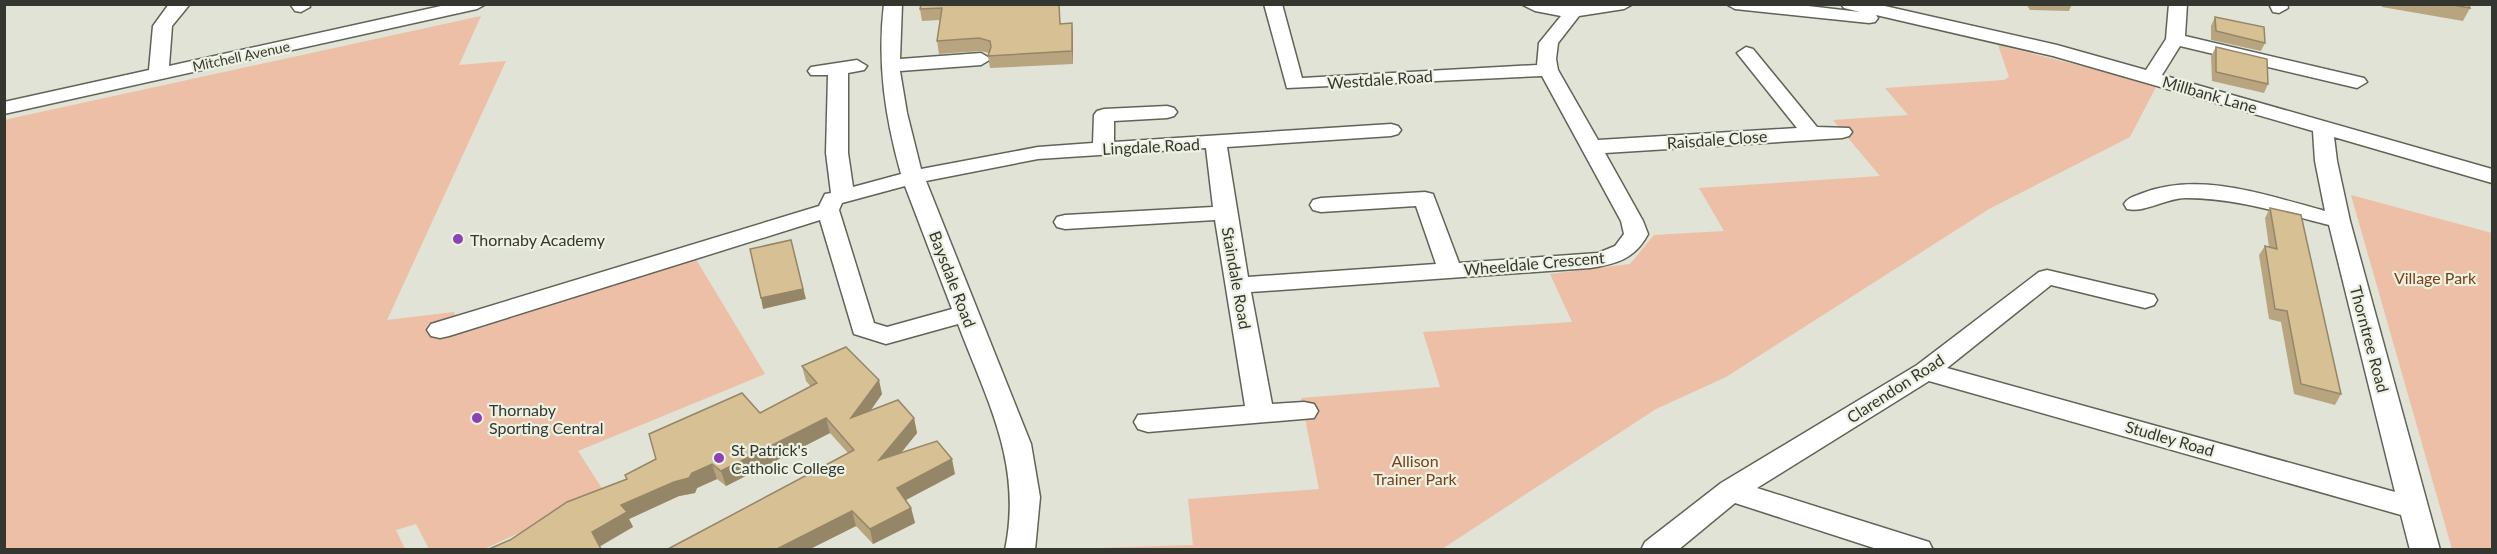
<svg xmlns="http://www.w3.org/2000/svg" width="2497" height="554" font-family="Lato,sans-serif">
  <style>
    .green { fill: #ecbfa6 }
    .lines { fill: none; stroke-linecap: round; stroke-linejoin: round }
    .minor-casing { stroke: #606457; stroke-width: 3 }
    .minor { fill: #fff; fill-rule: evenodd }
    .wall { fill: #b8a57f }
    .shaded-wall { fill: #968668 }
    .building { fill: #d6c094; stroke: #968668; stroke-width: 1.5 }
    .poi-dot { fill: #8c42b4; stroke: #edf1e2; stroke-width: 2 }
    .labels { text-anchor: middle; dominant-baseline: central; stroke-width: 4.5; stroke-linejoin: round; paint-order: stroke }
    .far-street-label { font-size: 14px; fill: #343630; stroke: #edf1e2 }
    .street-label { font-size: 16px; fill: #343630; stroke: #edf1e2 }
    .poi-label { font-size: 16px; fill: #343630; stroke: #edf1e2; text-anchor: start }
    .park-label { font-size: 16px; fill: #7a411b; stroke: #edf1e2 }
  </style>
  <rect width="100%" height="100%" fill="#e0e3d5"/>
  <path class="green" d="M481 16 459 65 506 61 387 320 454 312 460 332 694 256 765 374 578 451 605 493 484 549H429L416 524 396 530 405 549H5L4 120Z
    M1998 45 2157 85 2130 137 1989 209 1726 377 1656 409 1442 549 1035 550 1193 545 1188 499 1319 489 1301 398 1440 387 1423 332 1572 322 1550 274 1630 264 1654 235 1724 231 1699 188 1880 176 1833 120 1908 115 1885 88 2004 80 2009 77Z
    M2351 195 2492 233V549H2452Z"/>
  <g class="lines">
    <g class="minor-casing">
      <path id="minor" d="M169 4H190L172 26 169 66 450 4H486L477 9 4 114V102L149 70 153 26Z
        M290 4H308L310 7 301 12 295 11Z
        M884 4H902L900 59 981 53 991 59 981 65 900 71 907 113 921 169 1038 147 1093 143 1094 115 1097 111 1104 109 1167 106 1174 108 1177 112 1174 116 1167 118 1114 121V142L1391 124 1398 126 1401 130 1398 134 1391 136 1227 147 1248 277 1436 264 1416 206 1321 212 1313 210 1310 205 1313 200 1321 198 1425 192 1433 194 1459 263 1598 253 1615 246 1624 234 1621 221 1542 76 1287 88 1264 4H1282L1302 78 1537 65 1539 43 1561 16 1535 11 1521 4H1633L1624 9 1579 16 1558 43 1556 59 1558 70 1598 140 1797 128 1737 53 1746 47 1753 49 1817 127 1849 128 1852 132 1849 136 1842 138 1605 153 1643 221 1648 234C1635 259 1616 264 1590 268L1251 292 1272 404 1304 402 1314 404 1318 411 1314 418 1148 432 1138 429 1134 422 1138 415 1245 406 1215 220 1065 229 1057 227 1054 222 1057 217 1065 215 1213 207 1206 148 1038 159 926 181 1031 444 1040 497 1035 550H1005C1023 464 987 401 958 324L886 344 854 334 820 220 449 336 440 338 431 336 427 330 431 324 819 206 825 194 831 193 826 153 828 75H811L808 71 811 67 857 60 867 66 864 70 848 73V153L853 187 901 174C885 117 877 63 884 4ZM905 186 952 309 887 327 874 323 839 210 842 203Z
        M1726 4H1791L1860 12 1844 8 1841 4H1876L2057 45 2146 70 2166 39 2169 4H2187L2185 36 2364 78 2367 82 2357 88 2180 46 2162 75 2492 169V183L2334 137 2337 161 2350 221 2440 550H2410L2401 515 1929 381 1757 488 1929 542 1933 550H1880L1735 503 1678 550H1641L1645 542 1721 483 1917 365 2039 272 2047 270 2154 295 2157 300 2154 305 2145 308 2051 285 1947 368 2395 492 2329 225C2282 213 2235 198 2186 198 2166 198 2146 213 2127 209L2124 204C2128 197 2136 196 2143 193 2201 171 2269 196 2325 211L2315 161 2313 131 2053 56 1876 15 1878 18 1875 22 1869 23 1735 9Z
        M2269 4H2287L2288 8 2279 13 2273 12Z"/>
    </g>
    <use href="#minor" class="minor"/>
  </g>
  <path class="wall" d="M921 4 1060 24 1073 35V64L990 68 988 56 989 53 981 51 939 54 937 41 940 20 922 21 920 9Z
    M2026 4H2072L2069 11 2030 10Z
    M2381 4H2468L2470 8 2463 21 2382 7Z
    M2215 17 2265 43 2261 51 2211 40V26Z
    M2216 47 2268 84 2264 93 2212 81 2211 56Z
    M2270 208 2341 394 2335 405 2294 394 2281 322 2269 319 2259 255 2265 246 2269 247 2265 218Z
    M802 366 882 394 870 411 914 418 917 433 901 453 955 474 906 500 911 508 915 523 873 544 856 526 810 549 848 453 830 433 726 486 717 479 697 488 695 493 679 496 629 519 633 527 510 540 627 479 656 459 760 413 811 387 806 381Z"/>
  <path class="shaded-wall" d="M1072 23 1073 35V64L1072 51Z
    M791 240 806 299 763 309 761 298Z
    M879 380 882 394 855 433 851 418Z
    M826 418 830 433 726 486 721 471Z
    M914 418 917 433 883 475 879 460Z
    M952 459 955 474 900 503 897 488Z
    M712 464 717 479 697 488 695 493 679 496 629 519 633 527 599 547 592 532 621 505Z
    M911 508 915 523 873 544 870 529Z
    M852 511 856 526 810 549H777Z"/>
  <path class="building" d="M921 4H1059L1060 24 1072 23V51L988 56 991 47 990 41 979 38 937 41 942 8 920 9Z
    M2447 4H2468L2470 8Z
    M2215 17 2264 27 2265 43 2216 31Z
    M2216 47 2267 59 2268 84 2216 72Z
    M2270 208 2301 215 2341 394 2301 384 2287 311 2275 309 2265 246 2277 249Z
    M791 240 803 289 761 298 750 249Z
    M846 347 879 380 851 418 898 400 914 418 879 460 937 441 952 459 897 488 911 508 870 529 852 511 777 549H668L854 450 826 418 721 471 712 464 692 473 689 478 674 482 621 505 627 512 592 532 601 549H489L510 540 567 502 627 479 625 475 656 459 649 434 742 393 760 413 817 383 802 366Z"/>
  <g class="poi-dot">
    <circle cx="458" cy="239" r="6"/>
    <circle cx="477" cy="418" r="6"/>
    <circle cx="719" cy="458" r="6"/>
  </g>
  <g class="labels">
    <g class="far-street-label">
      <text transform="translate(241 56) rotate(-12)">Mitchell Avenue</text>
    </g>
    <g class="street-label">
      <text transform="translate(1380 79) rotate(-4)">Westdale Road</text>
      <text transform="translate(2210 94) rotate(16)">Millbank Lane</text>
      <text transform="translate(1717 139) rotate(-4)">Raisdale Close</text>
      <text transform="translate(1151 146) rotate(-3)">Lingdale Road</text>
      <text transform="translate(1534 263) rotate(-5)">Wheeldale Crescent</text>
      <text transform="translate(1237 278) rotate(80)">Staindale Road</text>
      <text transform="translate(953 279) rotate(69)">Baysdale Road</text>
      <text transform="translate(2370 339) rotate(75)">Thorntree Road</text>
      <text transform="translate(1895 388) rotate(-33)">Clarendon Road</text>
      <text transform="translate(2170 438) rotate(16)">Studley Road</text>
    </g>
    <g class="poi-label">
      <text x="470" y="239">Thornaby Academy</text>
      <text x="489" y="409">Thornaby<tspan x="489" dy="18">Sporting Central</tspan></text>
      <text x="731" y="449">St Patrick's<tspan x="731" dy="18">Catholic College</tspan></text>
    </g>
    <g class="park-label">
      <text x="2435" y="277">Village Park</text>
      <text x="1415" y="460">Allison<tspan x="1415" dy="18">Trainer Park</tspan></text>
    </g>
  </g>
  <rect width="2497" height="554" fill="none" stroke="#343630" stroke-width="12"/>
</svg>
